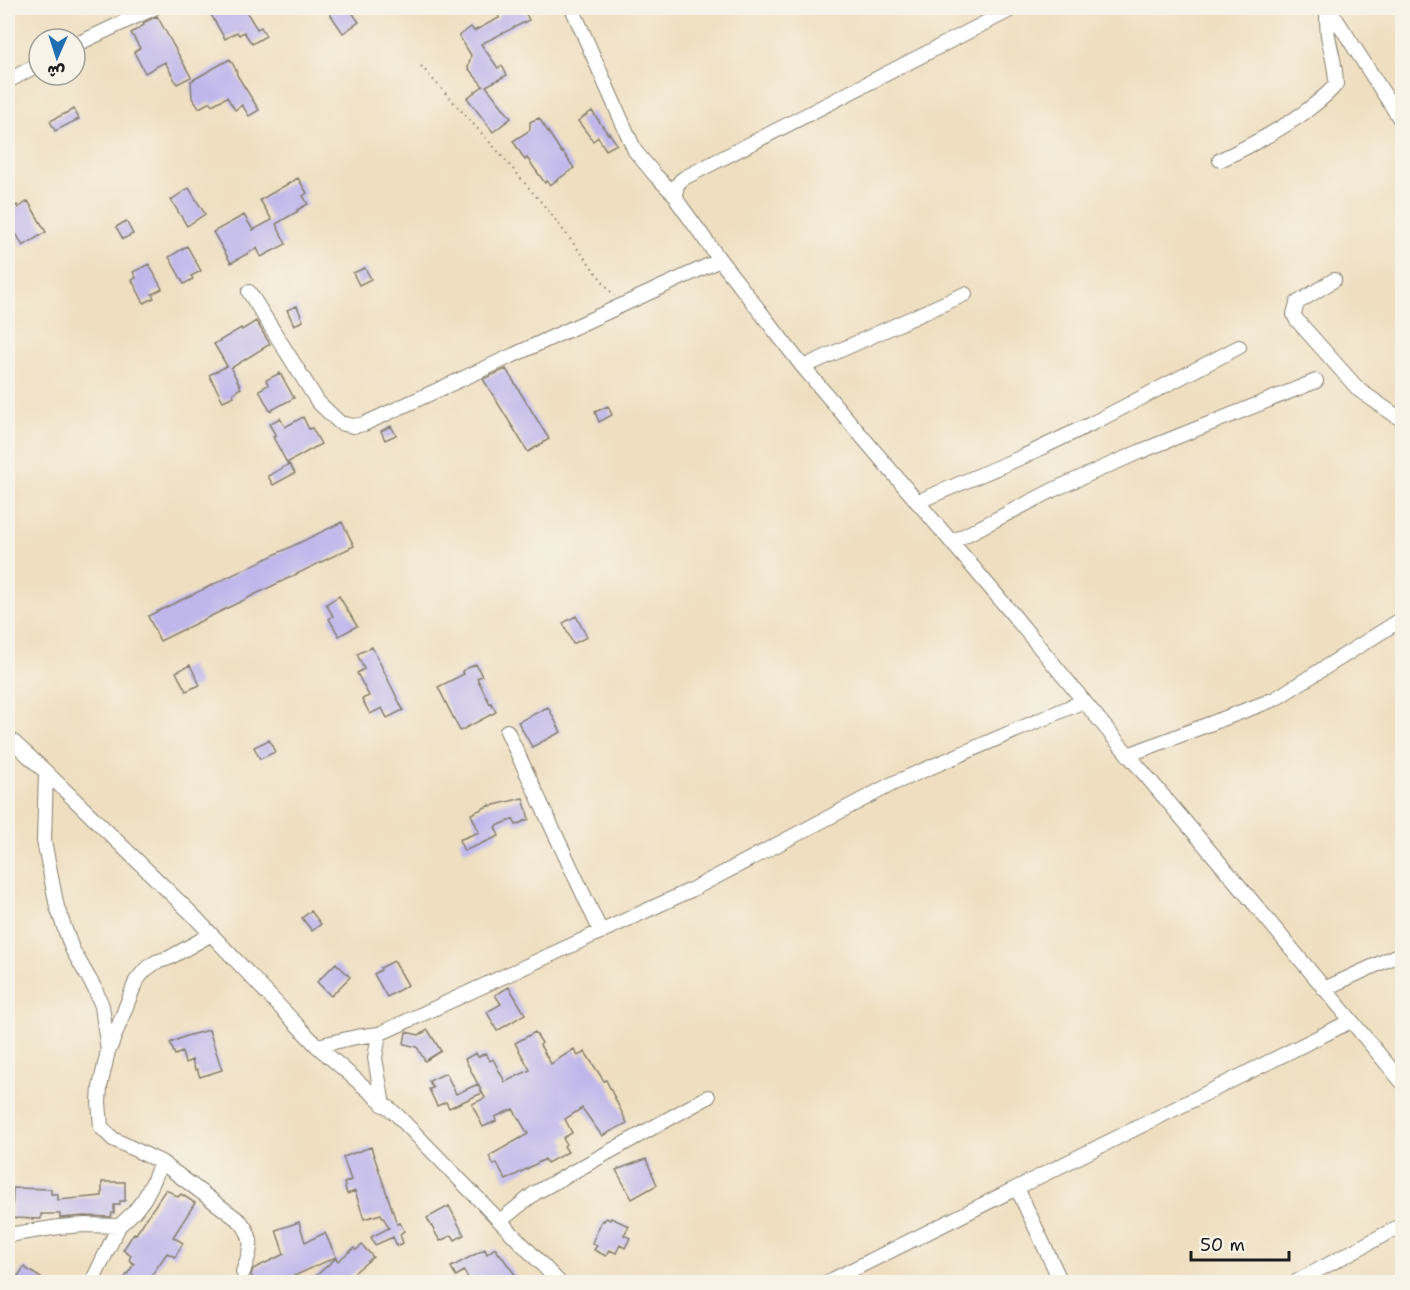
<svg xmlns="http://www.w3.org/2000/svg" width="1410" height="1290" font-family="'Shantell Sans','Playpen Sans Arabic',sans-serif">
  <style>
    .building { fill: #bfb7ec }
    .lines { fill: none; stroke-linecap: round; stroke-linejoin: round }
    .street-casing { stroke: #867e6e; stroke-width: 16 }
    .path { stroke: #867e6e; stroke-width: 2; stroke-dasharray: 1.5 4.5; stroke-linecap: butt }
    .street { stroke: #fff; stroke-width: 14 }
  </style>
  <rect width="100%" height="100%" fill="#f7f3e8"/>
  <filter id="ink" filterUnits="userSpaceOnUse"><feTurbulence type="fractalNoise" baseFrequency=".0167" numOctaves="2"/><feDisplacementMap in="SourceGraphic" scale="12" xChannelSelector="R" yChannelSelector="G"/><feConvolveMatrix kernelMatrix="1 2 1 2 8 2 1 2 1" color-interpolation-filters="sRGB"/></filter>
  <filter id="wash" filterUnits="userSpaceOnUse"><feTurbulence type="fractalNoise" baseFrequency=".008" numOctaves="4" result="noise"/><feDisplacementMap in="SourceGraphic" scale="24" xChannelSelector="R" yChannelSelector="G"/><feGaussianBlur stdDeviation="1.35" result="paint"/><feColorMatrix in="noise" values="0 0 0 0 0 0 0 0 0 0 0 0 0 0 0 0 0 1.4 0 .05"/><feComposite in="paint" operator="in"/></filter>
  <g filter="url(#wash)">
    <rect width="100%" height="100%" fill="#efdfc0"/>
    <g id="blocks">
      <path class="building" d="M207 8H244L257 29 261 27 266 36 252 44 244 32 239 35 237 32 225 39Z
        M326 8H349L359 22 343 33Z
        M512 8H523L529 20 481 44 498 68 502 66 507 75 486 86 511 118 493 132 467 98 483 86 468 68 471 55 459 36 471 27 474 31 499 18 498 15Z
        M157 16 191 77 177 84 165 62 145 73 134 52 140 48 131 33 144 25 143 23Z
        M230 59 236 70 237 75 259 110 249 116 242 105 235 110 227 97 212 105 210 102 199 108 192 98 191 81Z
        M74 109 79 119 55 131 50 121Z
        M592 111 608 134 609 133 617 144 606 150 598 137 593 141 578 121Z
        M539 118 562 153 563 152 574 168 550 185 547 181 545 183 527 158 525 160 513 141 530 130V122Z
        M298 178 307 193 303 196 308 204 297 210 298 211 276 224 286 244 261 257 257 248 231 263 213 232 244 215 253 230 272 220 260 200Z
        M189 188 205 214 187 226 171 200Z
        M28 201 46 232 23 246 8 219V210L17 205 18 208Z
        M126 221 133 234 123 239 116 227Z
        M187 246 201 271 191 276 193 279 184 284 169 257Z
        M149 264 162 289 152 294 154 298 144 303 132 280 136 278 133 272Z
        M365 268 371 279 359 285 353 273Z
        M297 306 303 321 294 325 287 310Z
        M256 321 270 344 231 368 241 388 233 393 234 396 223 401 209 375 227 366 214 344 241 328 242 330Z
        M506 369 549 439 528 452 483 379Z
        M280 373 294 398 270 411 259 390 268 385 266 380Z
        M608 406 612 415 599 422 595 412Z
        M303 417 309 429 312 428 321 444 287 463 273 437 276 436 269 424 280 418 285 427Z
        M391 426 396 435 385 440 381 431Z
        M289 464 295 473 273 485 268 476Z
        M342 522 354 546 160 641 148 616Z
        M339 596 357 626 339 636 329 619 333 616 326 604Z
        M576 616 587 637 573 644 563 623Z
        M372 647 403 710 387 718 382 708 370 714 362 699 369 696 357 673 364 669 357 654Z
        M476 664 482 676 477 678 490 704 491 703 496 712 460 731 438 687 464 674 462 671Z
        M190 665 200 685 186 691 176 672Z
        M548 707 561 732 532 747 518 722Z
        M269 740 275 752 260 759 254 747Z
        M523 798 529 819 516 825 513 819 495 827 499 836 464 851 459 840 479 832 471 814 490 805V806Z
        M311 911 321 924 312 931 302 918Z
        M394 961 408 985 387 997 374 974 381 970 380 968Z
        M336 963 350 977 331 996 317 982Z
        M509 987 525 1014 497 1031 487 1012 501 1004 495 995Z
        M209 1030 222 1070 200 1077 197 1069 195 1070 192 1060 185 1063 182 1052 175 1055 170 1043 186 1036Z
        M428 1030 441 1051 425 1061 417 1047 404 1044 406 1032 419 1035Z
        M535 1032 542 1043 540 1045 551 1064 574 1049 578 1056 585 1052 604 1081 606 1080 627 1123 602 1136 582 1108 565 1119 572 1133 563 1138 566 1144 564 1146 568 1152 547 1163 545 1159 506 1180 497 1163 494 1165 489 1156 528 1134 513 1109 495 1117 496 1121 483 1127 472 1104 485 1098 465 1059 476 1053 478 1057 486 1053 490 1061 493 1059 505 1082 530 1070 515 1043Z
        M446 1073 456 1094 478 1084 482 1093 449 1108 446 1102 437 1106 429 1089 433 1088 429 1081Z
        M371 1147 397 1224 400 1223 404 1231 400 1234 403 1243 397 1246 393 1237 375 1245 371 1237 389 1228 381 1214 364 1219 355 1191 347 1194 344 1183 351 1180 343 1157Z
        M646 1159 657 1185 632 1199 616 1170Z
        M102 1182H125V1201H120V1205H114V1213H112L111 1217 84 1216 60 1218V1214H41V1219L12 1218 13 1188 51 1189V1194H58V1200L102 1196Z
        M166 1189 178 1197 181 1194 195 1203 173 1237 183 1243 175 1257 167 1253 147 1282H122L134 1264 129 1260 131 1256 123 1250 134 1233 136 1234Z
        M449 1206 464 1235 455 1240 452 1235 440 1241 427 1218Z
        M606 1218 610 1220 611 1218 629 1226 624 1235 630 1238 625 1248 620 1245 616 1253 610 1250 606 1256 594 1250 597 1245 592 1243 602 1220 604 1221Z
        M299 1222 305 1242 325 1233 336 1257 281 1282H255L251 1275 253 1269 284 1254 276 1230Z
        M362 1245 373 1257 343 1282H309L336 1258 338 1261 354 1248 356 1250Z
        M495 1248 499 1254H500L516 1276 505 1282 501 1275 488 1282H470L464 1271 456 1276 451 1267 485 1249 487 1254Z
        M24 1267 47 1282H14Z"/>
    </g>
  </g>
  <g filter="url(#ink)">
    <use href="#blocks" fill-opacity="0" stroke="#867e6e" stroke-width="1.5"/>
    <g class="lines">
      <g class="street-casing">
        <path id="street" d="M572 8 635 151 655 175 675 195
          M1014 8 684 178C675 184 674 191 678 202L720 260 803 367 1005 605 1115 739 1252 901 1402 1082
          M1329 8 1402 122
          M75 45 154 8
          M8 81 39 64
          M1220 160C1250 146 1278 131 1305 112 1316 103 1328 95 1336 84 1336 67 1331 52 1328 36 1327 27 1327 17 1327 8
          M1334 280 1297 303 1294 314 1296 319 1359 390 1402 420
          M249 292 318 402 340 423 353 426 364 424 720 260
          M803 367 965 294
          M917 502 1022 457 1093 423 1239 347
          M952 542 1055 489 1139 452 1316 381
          M507 731 601 932
          M8 737 46 772 193 915 317 1046 398 1116 559 1282
          M1128 755 1275 699 1402 619
          M46 772 44 841 57 907 72 949 95 989 102 1006 108 1051 100 1087 99 1102 101 1127 113 1139 161 1162 153 1182 144 1199 134 1212 119 1226 92 1282
          M1324 989 1402 953
          M379 1034 375 1058 383 1105
          M317 1046 356 1037 379 1034 691 890 894 783 1084 701
          M109 1050 136 981 145 970 156 962 169 958 210 935
          M161 1162 241 1222C256 1241 250 1251 243 1272
          M1017 1188 1061 1282
          M500 1221 535 1193 708 1097
          M8 1235 59 1227 85 1225 119 1226
          M828 1282 1351 1021
          M1296 1282 1402 1225"/>
      </g>
      <path class="path" d="M421 66 495 148 547 209 614 296"/>
      <use href="#street" class="street"/>
    </g>
  </g>
  <rect width="1410" height="1290" fill="none" stroke="#f7f3e8" stroke-width="30"/>
  <g transform="translate(57 57) rotate(183)"><circle r="28" fill="#f7f3e8" stroke="#9f9d96" stroke-width="1.5"/>
  <path d="M0-4.5L10 22L0 15L-10 22Z" fill="#1f6fb2"/>
  <text y="-9" font-size="16" font-weight="bold" text-anchor="middle" fill="#1c1c1c">ش</text>
  </g>
  <path d="M1191 1251v9h98v-9" fill="none" stroke="#1c1c1c" stroke-width="3"/>
  <text x="1200" y="1251" font-size="18" fill="#1c1c1c" stroke="#f7f3e8" stroke-width="4.5" paint-order="stroke">50 m</text>
</svg>
